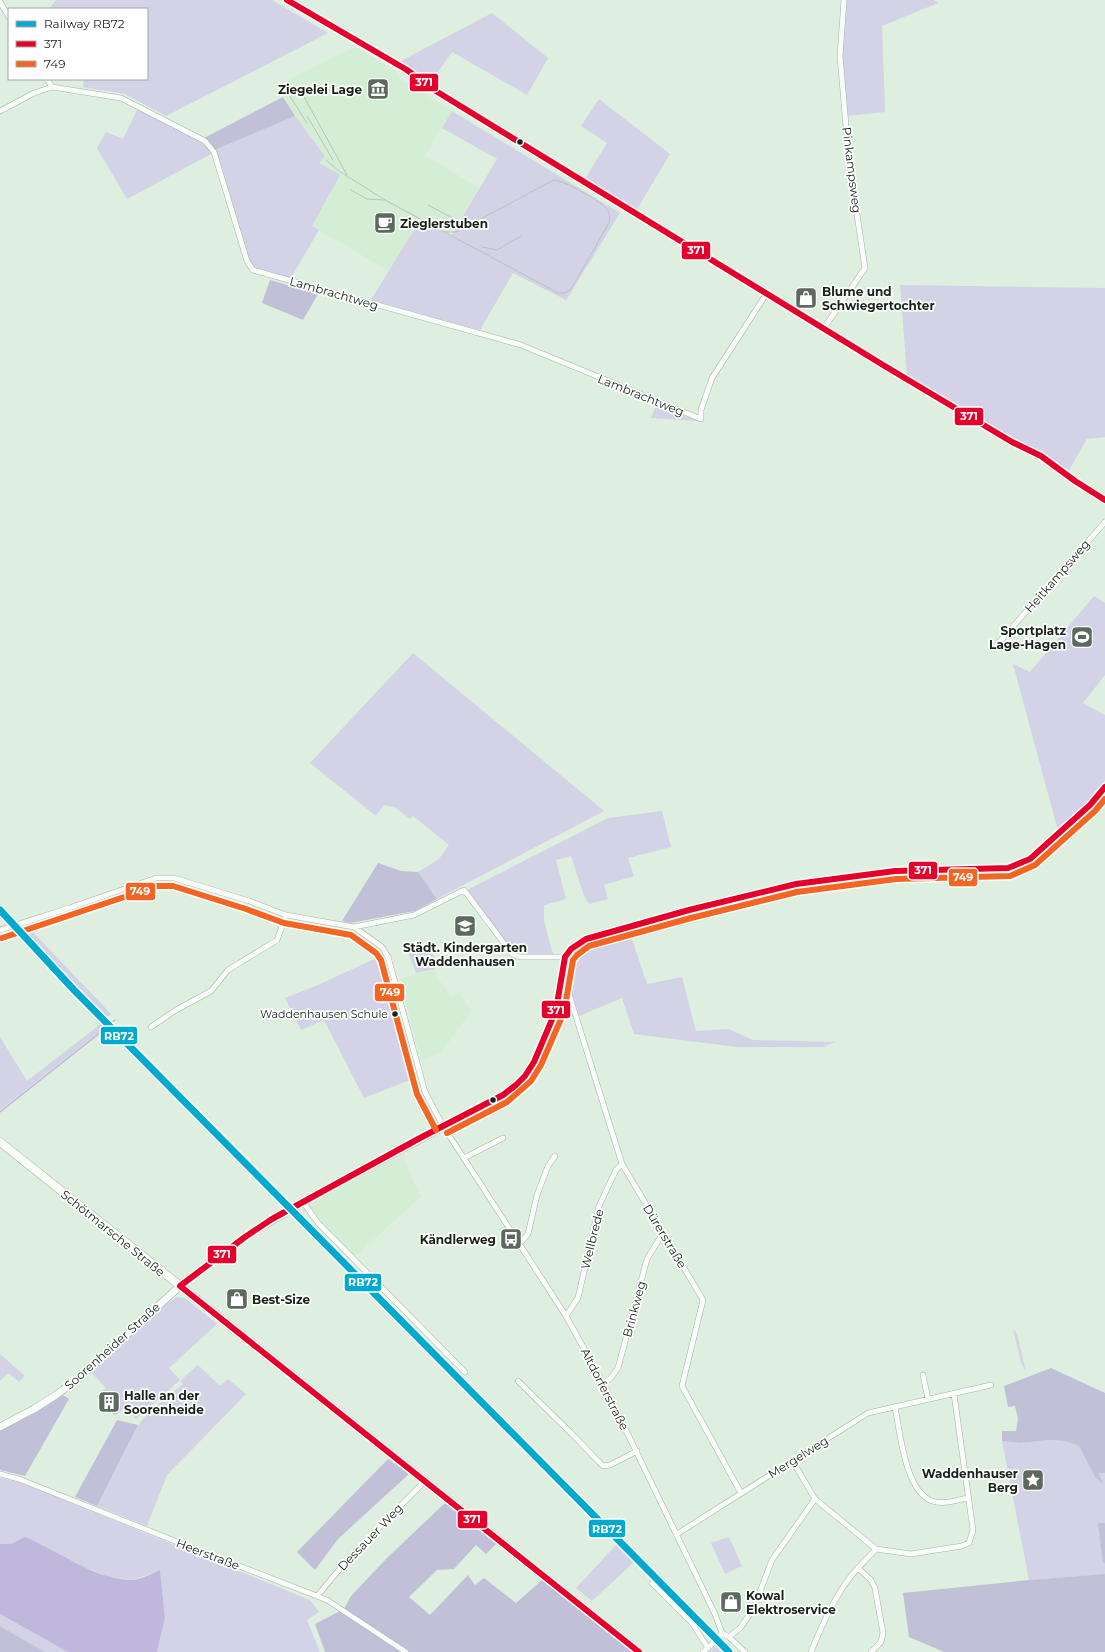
<svg xmlns="http://www.w3.org/2000/svg" width="1105" height="1652" font-family="Montserrat,sans-serif">
  <style>
    .built { fill: #d4eed5 }
    .green { fill: #d3d2e6 }
    .forest { fill: #c2c0d8 }
    .water { fill: #bfb8dc }
    .lines { fill: none; stroke-linecap: round; stroke-linejoin: round }
    .stream { stroke: #bfb8dc; stroke-width: 1.5 }
    .minor-casing { stroke: #a6b3a7; stroke-width: 6 }
    .secondary-casing { stroke: #a6b3a7; stroke-width: 8 }
    .primary-casing { stroke: #a6b3a7; stroke-width: 9 }
    .minor { stroke: #fafcfa; stroke-width: 5 }
    .secondary { stroke: #fafcfa; stroke-width: 7 }
    .primary { stroke: #fafcfa; stroke-width: 8 }
    .tram { stroke: #bdc1bd; stroke-width: 1 }
    .bus-1-casing { stroke: #fff; stroke-width: 9 }
    .bus-2-casing { stroke: #fff; stroke-width: 9 }
    .bus-1 { stroke: #e4002b; stroke-width: 6 }
    .bus-2 { stroke: #f26522; stroke-width: 6 }
    .rail-1-casing { stroke: #fff; stroke-width: 10 }
    .rail-1 { stroke: #00a9ce; stroke-width: 7 }
    .bus-dot { fill: #182218; stroke: #fff; stroke-width: 1.5 }
    .labels { text-anchor: middle; dominant-baseline: central; stroke-width: 3.5; stroke-linejoin: round; paint-order: stroke }
    .bus-label { font-size: 11px; fill: #182218; stroke: #fff; text-anchor: end }
    .poi-label { font-size: 12px; font-weight: bold; fill: #182218; stroke: #fff; text-anchor: start }
    .street-label { font-size: 12px; fill: #182218; stroke: #fff }
    .line-badge { stroke: #fff; stroke-width: 1.5 }
    .badge-label { font-size: 11px; text-anchor: middle; font-weight: bold; fill: #fff }
  </style>
  <rect width="100%" height="100%" fill="#deeedf"/>
  <path class="built" d="M356 47 398 73 399 78 452 111 425 155 479 188 450 236 420 220 389 271 312 226 319 163 325 156 295 116 278 85Z
    M0 905 10 917H14L18 921 9 924 0 914Z
    M20 927 130 1043 292 1205 286 1209 102 1023 14 929Z
    M435 969V976L444 986 450 997 460 992 471 1011 441 1053 421 1061 400 979Z
    M400 1153 421 1197 355 1256 305 1203Z
    M297 1208 304 1213 302 1217 717 1636 713 1640 634 1562 290 1212Z
    M722 1641 733 1652H725L718 1644Z"/>
  <path class="green" d="M56 0H272L328 33 166 116 125 94 83 87 84 79H147V9H49Z
    M847 0H934L938 3 882 26 885 112 847 116 842 53Z
    M492 13 548 58 527 95 452 52 430 83 399 62Z
    M599 99 670 154 636 211 585 179 607 143 581 126Z
    M138 108 206 144 213 153 127 199 97 148 106 132 123 139Z
    M452 111 620 213 566 300 513 273 480 330 371 300 420 220 451 236 497 159 442 128Z
    M295 116 325 156 319 163 340 175 312 226 319 230 290 279 255 268 249 261 215 150Z
    M900 285 1105 288V437L1087 439 1068 472 907 376Z
    M657 404 699 421 651 418Z
    M1094 596 1105 603V675L1083 703 1105 715V780L1088 803 1058 831 1013 664 1030 672Z
    M413 653 604 811 437 899 418 872 439 859 449 845 413 816 410 819 396 808 384 805 376 816 310 763Z
    M662 811 671 847 628 858 634 876 604 885 608 899 589 904 584 896 571 856 556 860 566 899 544 905V921L553 954 520 955 513 952 467 890 608 818Z
    M28 927 111 1014 106 1018 21 929Z
    M629 930 647 984 682 977 696 1031 728 1029 753 1040 835 1042 823 1047H737L634 1034 622 998 579 1016C575 1002 568 988 566 974 561 941 606 937 629 930Z
    M407 950 430 951 435 957 430 961 435 969 416 973Z
    M383 955 407 1038 415 1078 364 1098 324 1020 301 1030 285 998 318 985Z
    M102 1023 106 1027 0 1110V1037L27 1081Z
    M177 1297 185 1298 217 1324 169 1368 180 1380 136 1419 125 1407 115 1416 97 1396 106 1388 91 1372 165 1305Z
    M1013 1329 1017 1334 1026 1372 1021 1362Z
    M0 1354 25 1376 19 1382 8 1373 0 1381Z
    M198 1365 220 1386 228 1379 246 1394 167 1475 147 1526 97 1506 138 1425 149 1412 183 1384 180 1381Z
    M1049 1440 1065 1441 1079 1446 1095 1477 1102 1484 1099 1472 1105 1473V1574L1029 1580 1002 1441 1021 1443Z
    M0 1478 19 1482 310 1600 319 1612 307 1620 320 1652H157L165 1618 160 1570 133 1580 110 1577 76 1564 42 1544H0Z
    M729 1537 742 1566 725 1574 711 1543Z
    M617 1544 634 1562 592 1601 576 1588Z
    M0 1614 68 1652H45L0 1626Z
    M718 1644 725 1652H709Z"/>
  <path class="forest" d="M283 97 295 116 215 150 204 138Z
    M270 280 318 294 303 320 262 303Z
    M378 863 401 871 418 872 437 899 415 911 350 923 342 921Z
    M1051 1368 1105 1393V1473H1099L1103 1485 1095 1477 1079 1446 1065 1441 1049 1440 1021 1443 1002 1441V1431H1016L1018 1419 1015 1406 1008 1407 1004 1386Z
    M63 1395 69 1399 25 1476 0 1470V1431L35 1413Z
    M117 1420 138 1425 97 1506 75 1497Z
    M388 1459 409 1474 338 1539 315 1570 297 1552Z
    M445 1503 497 1543 486 1554 476 1545 454 1569 437 1570 409 1597 430 1615 468 1575 475 1585 484 1578 516 1603 542 1580 633 1652H325L315 1624 344 1609 351 1596 387 1558Z
    M1098 1523H1105V1563H1103Z
    M1105 1574V1652H944L909 1637 903 1593 1029 1580Z
    M0 1626 45 1652H0Z"/>
  <path class="water" d="M25 1537C60 1551 92 1579 132 1580 140 1580 152 1573 160 1570L165 1618 157 1652H68L0 1614V1544H11Z"/>
  <g class="lines">
    <path class="stream" d="M111 1023 115 1020
      M0 1112 106 1028"/>
    <g class="minor-casing">
      <path id="minor" d="M0 2 9 17
        M47 79 52 87
        M0 111 34 93 52 87 121 98 205 141 214 152 247 261 253 270 521 345 701 419V410L712 378 767 293
        M824 328 865 268 849 161 840 56 844 0
        M994 648 1105 522
        M354 927 414 915 464 890 512 954 520 957H565
        M0 930 69 908 156 878H174L249 901 286 915 354 927 382 947 388 957 425 1092 443 1126 566 1316 603 1383 715 1614 722 1633 729 1637 745 1652
        M563 975 622 1164 703 1300 682 1386 741 1493
        M151 1027 176 1010 211 991 228 970 277 940 286 915
        M464 1158 503 1138
        M303 1202 318 1223 465 1372
        M519 1244 528 1234 537 1195 548 1166 555 1156
        M566 1316 578 1298 599 1206 616 1170 622 1164
        M923 1375 928 1399
        M518 1381 571 1433 603 1466 610 1465 637 1451
        M603 1383 610 1379 618 1368 647 1259 663 1233
        M895 1407C900 1432 905 1491 932 1501 943 1505 956 1500 968 1498
        M792 1460 815 1499 876 1549 911 1554 962 1546 969 1543 973 1530 954 1394
        M0 1474 19 1479 195 1549 317 1596 327 1600 406 1652
        M677 1534 868 1413 991 1385
        M859 1569 871 1580 875 1588 883 1633 881 1642 871 1652
        M652 1583 692 1623 708 1648
        M317 1596 349 1558 425 1481
        M729 1637 740 1628 753 1610 772 1560 815 1499
        M703 1652 717 1640 722 1633
        M811 1652C821 1627 832 1602 848 1580 856 1569 867 1559 876 1549"/>
    </g>
    <g class="secondary-casing">
      <path id="secondary" d="M287 0 407 70 431 88 883 365 1012 442 1041 456 1075 481 1105 500
        M0 1427 34 1409 56 1395 79 1378 180 1286 245 1237 303 1202 503 1095 525 1076 534 1062 556 1010 565 957 571 949 586 939 689 910 796 884 895 871 1008 868 1030 859 1090 805 1105 787"/>
    </g>
    <g class="primary-casing">
      <path id="primary" d="M0 1142 639 1652"/>
    </g>
    <use href="#minor" class="minor"/>
    <use href="#secondary" class="secondary"/>
    <use href="#primary" class="primary"/>
    <path class="tram" d="M302 93 347 175
      M289 95 307 123
      M307 116 333 160
      M326 160 339 171 385 200 558 293H565L571 289 609 223C610 218 610 213 606 208 600 201 563 180 554 180L456 232H445
      M351 190 367 199 383 200
      M428 205 462 223 472 222
      M482 247 497 250 521 236"/>
    <g class="bus-1-casing">
      <path id="bus-1" d="M287 0 407 70 431 88 883 365 1012 442 1041 456 1075 481 1105 500
        M639 1652 180 1286 245 1237 272 1219 420 1138 503 1095 516 1085 525 1076 534 1062 556 1010 565 957 571 949 586 939 689 910 796 884 895 871 1008 868 1030 859 1090 805 1105 787"/>
    </g>
    <g class="bus-2-casing">
      <path id="bus-2" d="M2 938 157 886H173L246 909 284 923 351 935 376 953 381 960 417 1094 436 1130
        M447 1133 507 1102 531 1081 541 1065 564 1012 573 960 577 955 589 946 691 918 797 892 896 879 1010 876 1035 865 1095 811 1105 799"/>
    </g>
    <use href="#bus-1" class="bus-1"/>
    <use href="#bus-2" class="bus-2"/>
    <g class="rail-1-casing">
      <path id="rail-1" d="M0 910 74 990 729 1652"/>
    </g>
    <use href="#rail-1" class="rail-1"/>
  </g>
  <defs>
    <g id="museum-square" transform="scale(1.15)"><rect x="-9" y="-9" width="18" height="18" rx="4" fill="#5d695e" stroke="#fff"/><path d="M0-6L6-3V-2H-6V-3ZM-5-1h2V3h-2ZM-1-1h2V3h-2ZM3-1h2V3H3ZM-6 4H6V6H-6Z" fill="#fff"/></g>
    <g id="cafe-square" transform="scale(1.15)"><rect x="-9" y="-9" width="18" height="18" rx="4" fill="#5d695e" stroke="#fff"/><path d="M-5.5-4.5H6V0H3Q3 3.5 0 3.5H-2.5Q-5.5 3.5-5.5 0ZM3-3.2v2h1.7v-2ZM-6 4.5H4V6H-6Z" fill="#fff"/></g>
    <g id="shop-square" transform="scale(1.15)"><rect x="-9" y="-9" width="18" height="18" rx="4" fill="#5d695e" stroke="#fff"/><path d="M-5-2.5h2.3a2.7 3.5 0 0 1 5.4 0H5L5.5 6h-11ZM-1.5-2.5h3a1.5 2.3 0 0 0-3 0Z" fill="#fff"/></g>
    <g id="stadium-square" transform="scale(1.15)"><rect x="-9" y="-9" width="18" height="18" rx="4" fill="#5d695e" stroke="#fff"/><path d="M0-5a6.5 5 0 1 0 0 10a6.5 5 0 1 0 0-10ZM-3.5-1.8h7v3.6h-7Z" fill="#fff"/></g>
    <g id="school-square" transform="scale(1.15)"><rect x="-9" y="-9" width="18" height="18" rx="4" fill="#5d695e" stroke="#fff"/><path d="M0-5L7-2L0 1L-7-2ZM-4 1L0 2.5L4 1V4Q0 6-4 4Z" fill="#fff"/></g>
    <g id="bus-square" transform="scale(1.15)"><rect x="-9" y="-9" width="18" height="18" rx="4" fill="#5d695e" stroke="#fff"/><path d="M-5-6H5V4H4V6H2V4H-2V6H-4V4H-5ZM-3.5-4V0h7V-4ZM-3.5 1.2v1.5H-2V1.2ZM2 1.2v1.5H3.5V1.2Z" fill="#fff"/></g>
    <g id="building-square" transform="scale(1.15)"><rect x="-9" y="-9" width="18" height="18" rx="4" fill="#5d695e" stroke="#fff"/><path d="M-4-6H4V6H1V3H-1V6H-4ZM-2.5-4.3h1.7v1.8h-1.7ZM.8-4.3h1.7v1.8H.8ZM-2.5-1h1.7V.8h-1.7ZM.8-1h1.7V.8H.8Z" fill="#fff"/></g>
    <g id="sight-square" transform="scale(1.15)"><rect x="-9" y="-9" width="18" height="18" rx="4" fill="#5d695e" stroke="#fff"/><path d="M0-6L1.8-2.2L6-1.7L2.9 1.2L3.7 5.4L0 3.3L-3.7 5.4L-2.9 1.2L-6-1.7L-1.8-2.2Z" fill="#fff"/></g>
  </defs>
  <g fill-rule="evenodd">
    <use href="#museum-square" x="378" y="89"/>
    <use href="#cafe-square" x="385" y="223"/>
    <use href="#shop-square" x="806" y="298"/>
    <use href="#stadium-square" x="1082" y="637"/>
    <use href="#school-square" x="465" y="926"/>
    <use href="#bus-square" x="511" y="1239"/>
    <use href="#shop-square" x="237" y="1299"/>
    <use href="#building-square" x="109" y="1402"/>
    <use href="#sight-square" x="1033" y="1480"/>
    <use href="#shop-square" x="731" y="1602"/>
  </g>
  <g class="bus-dot">
    <circle cx="520" cy="142" r="3.5"/>
    <circle cx="395" cy="1014" r="3.5"/>
    <circle cx="493" cy="1100" r="3.5"/>
  </g>
  <g class="labels">
    <g class="bus-label">
      <text x="388" y="1014">Waddenhausen Schule</text>
    </g>
    <g class="poi-label">
      <text x="362" y="89" text-anchor="end">Ziegelei Lage</text>
      <text x="400" y="223">Zieglerstuben</text>
      <text x="822" y="291">Blume und<tspan x="822" dy="14">Schwiegertochter</tspan></text>
      <text x="1066" y="630" text-anchor="end">Sportplatz<tspan x="1066" dy="14">Lage-Hagen</tspan></text>
      <text x="465" y="947" text-anchor="middle">Städt. Kindergarten<tspan x="465" dy="14">Waddenhausen</tspan></text>
      <text x="496" y="1239" text-anchor="end">Kändlerweg</text>
      <text x="252" y="1299">Best-Size</text>
      <text x="124" y="1395">Halle an der<tspan x="124" dy="14">Soorenheide</tspan></text>
      <text x="1018" y="1473" text-anchor="end">Waddenhauser<tspan x="1018" dy="14">Berg</tspan></text>
      <text x="746" y="1595">Kowal<tspan x="746" dy="14">Elektroservice</tspan></text>
    </g>
    <g class="street-label">
      <text transform="translate(852 170) rotate(83)">Pinkampsweg</text>
      <text transform="translate(334 293) rotate(16)">Lambrachtweg</text>
      <text transform="translate(641 395) rotate(22)">Lambrachtweg</text>
      <text transform="translate(1057 576) rotate(-49)">Heitkampsweg</text>
      <text transform="translate(113 1233) rotate(39)">Schötmarsche Straße</text>
      <text transform="translate(665 1236) rotate(59)">Dürerstraße</text>
      <text transform="translate(592 1239) rotate(-76)">Wellbrede</text>
      <text transform="translate(634 1309) rotate(-75)">Brinkweg</text>
      <text transform="translate(112 1346) rotate(-42)">Soorenheider Straße</text>
      <text transform="translate(605 1389) rotate(63)">Altdorferstraße</text>
      <text transform="translate(798 1457) rotate(-32)">Mergelweg</text>
      <text transform="translate(370 1537) rotate(-46)">Dessauer Weg</text>
      <text transform="translate(208 1554) rotate(21)">Heerstraße</text>
    </g>
  </g>
  <g class="line-badge">
    <rect x="409" y="73" width="30" height="19" rx="4" fill="#e4002b"/>
    <rect x="681" y="241" width="30" height="19" rx="4" fill="#e4002b"/>
    <rect x="954" y="407" width="30" height="19" rx="4" fill="#e4002b"/>
    <rect x="908" y="861" width="30" height="19" rx="4" fill="#e4002b"/>
    <rect x="948" y="868" width="30" height="19" rx="4" fill="#f26522"/>
    <rect x="125" y="882" width="31" height="19" rx="4" fill="#f26522"/>
    <rect x="374" y="983" width="31" height="19" rx="4" fill="#f26522"/>
    <rect x="541" y="1000" width="30" height="19" rx="4" fill="#e4002b"/>
    <rect x="100" y="1026" width="38" height="19" rx="4" fill="#00a9ce"/>
    <rect x="207" y="1245" width="30" height="19" rx="4" fill="#e4002b"/>
    <rect x="344" y="1273" width="38" height="19" rx="4" fill="#00a9ce"/>
    <rect x="457" y="1510" width="31" height="19" rx="4" fill="#e4002b"/>
    <rect x="588" y="1519" width="38" height="19" rx="4" fill="#00a9ce"/>
  </g>
  <g class="badge-label">
    <text x="424" y="86">371</text>
    <text x="696" y="254">371</text>
    <text x="969" y="420">371</text>
    <text x="923" y="874">371</text>
    <text x="963" y="881">749</text>
    <text x="140" y="895">749</text>
    <text x="390" y="996">749</text>
    <text x="556" y="1014">371</text>
    <text x="119" y="1040">RB72</text>
    <text x="222" y="1258">371</text>
    <text x="363" y="1286">RB72</text>
    <text x="472" y="1523">371</text>
    <text x="607" y="1533">RB72</text>
  </g>
  <rect x="8" y="8" width="140" height="72" fill="#ffffff" stroke="#a3a7a3"/>
  <rect x="16" y="21" width="20" height="6" fill="#00a9ce" stroke="#a3a7a3"/>
  <text x="44" y="28" font-size="12" fill="#182218">Railway RB72</text>
  <rect x="16" y="41" width="20" height="6" fill="#e4002b" stroke="#a3a7a3"/>
  <text x="44" y="48" font-size="12" fill="#182218">371</text>
  <rect x="16" y="61" width="20" height="6" fill="#f26522" stroke="#a3a7a3"/>
  <text x="44" y="68" font-size="12" fill="#182218">749</text>
</svg>
